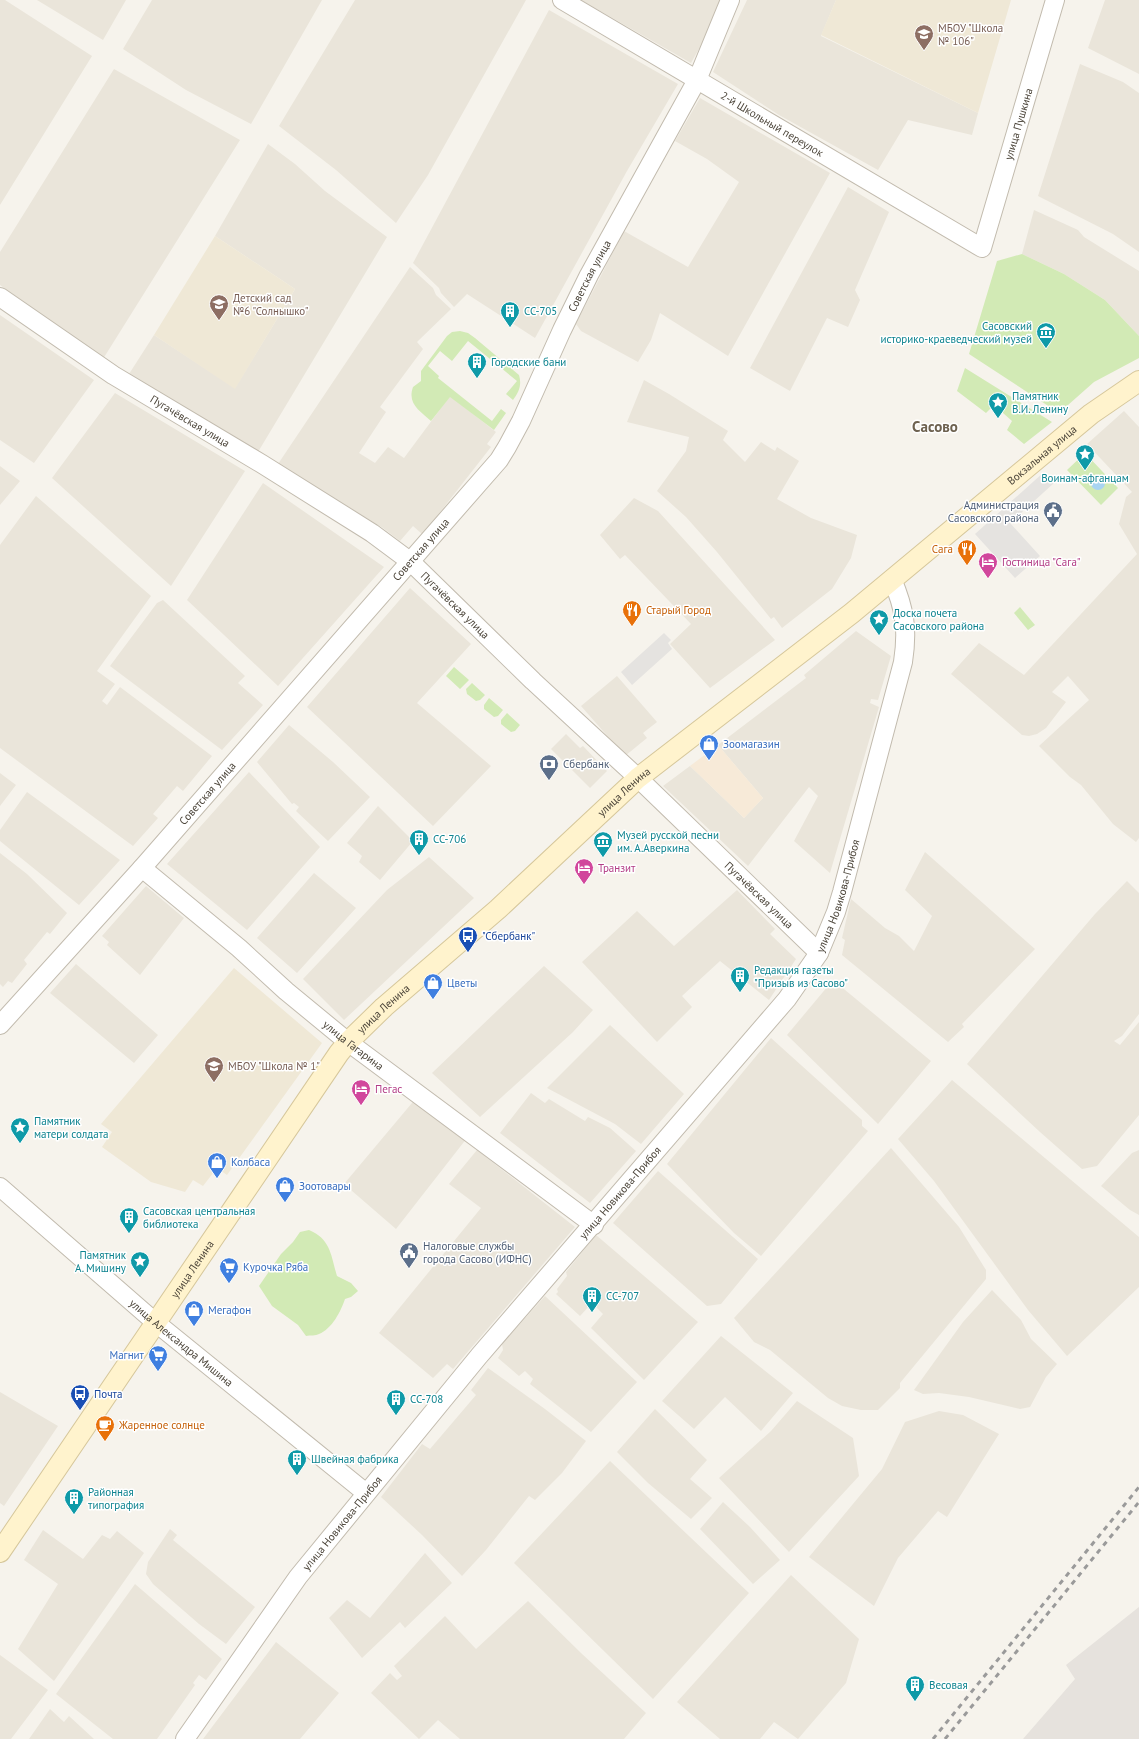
<svg xmlns="http://www.w3.org/2000/svg" width="1139" height="1739" font-family="'PT Sans',sans-serif">
  <style>
    .residential { fill: #eae5da }
    .commercial { fill: #f7ead8 }
    .industrial { fill: #e6e2dd }
    .education { fill: #efe8d6 }
    .green { fill: #d2eab5 }
    .parking { fill: #e5e3e0 }
    .water { fill: #a9d4f2 }
    .lines { fill: none; stroke-linecap: round; stroke-linejoin: round }
    .tertiary-casing { stroke: #c2bbae; stroke-width: 20 }
    .secondary-casing { stroke: #d6c79b; stroke-width: 22 }
    .tertiary { stroke: #fff; stroke-width: 18 }
    .secondary { stroke: #fff3cd; stroke-width: 20 }
    .rail { stroke: #9a9a9a; stroke-width: 3; stroke-dasharray: 5 5; stroke-linecap: butt }
    .labels { text-anchor: middle; dominant-baseline: central; stroke-width: 3; stroke-linejoin: round; paint-order: stroke }
    .education-label { font-size: 11px; fill: #785e54; stroke: #fff; text-anchor: start }
    .street-label { font-size: 11px; fill: #4b4439; stroke: #fff }
    .culture-label { font-size: 11px; fill: #0d838f; stroke: #fff; text-anchor: start }
    .service-label { font-size: 11px; fill: #4e5e75; stroke: #fff; text-anchor: start }
    .food-label { font-size: 11px; fill: #c56008; stroke: #fff; text-anchor: start }
    .hotel-label { font-size: 11px; fill: #b23c85; stroke: #fff; text-anchor: start }
    .shop-label { font-size: 11px; fill: #366cbe; stroke: #fff; text-anchor: start }
    .transit-label { font-size: 11px; fill: #164399; stroke: #fff; text-anchor: start }
    .district-label { font-size: 15px; font-weight: bold; fill: #6e6250; stroke: #fff }
  </style>
  <rect width="100%" height="100%" fill="#f6f3ec"/>
  <path class="residential" d="M0 0H5L92 56 0 205Z
    M37 0H126L103 40Z
    M152 0H322L251 124 186 90 123 49Z
    M355 0H526L428 175 396 223 336 170 279 126Z
    M581 0H723L717 17 691 63Z
    M747 0H836L821 36 978 113 972 135 908 120 878 170 779 115 713 72Z
    M1105 0H1139V74L1088 48Z
    M549 10 678 84 627 171 535 338 467 294 454 307 441 293 439 288 413 263Z
    M1080 64 1123 82 1139 93V252L1113 234 1038 196Z
    M114 69 240 140 103 359 0 285V252Z
    M700 98 830 173 728 356 660 313 651 340 638 362 581 331 576 324 624 231 688 267 739 182 707 159 675 141Z
    M268 144 295 164 325 191 387 237 258 452 129 374 154 335 235 388 291 296 295 289 215 236Z
    M848 187 889 212 855 290 860 300 848 327 827 318 790 391 750 368Z
    M1034 210 1078 230 1084 237 1139 271V336L1105 300 1064 274 1022 254Z
    M410 267 433 288 436 295 451 309 417 342 423 349 380 407 386 412 359 453 375 463 388 447 404 458 450 396 496 432 487 444 491 447 430 525 422 534 413 526 400 541 383 528 278 464Z
    M0 315 94 380 34 463 0 440Z
    M644 380 669 394 728 431 723 440 745 462 761 442 775 451 777 447 799 461 777 499 811 518 857 535 851 558 832 589 782 628 774 617 771 619 717 552 686 517 657 491 686 451 689 437 627 422Z
    M115 393 245 471 171 586 52 478Z
    M1124 411 1139 427V838L1136 842 1113 824 1081 785 1070 777 1039 746 1089 700 1068 676 1052 692 1066 702 1046 728 1037 734 1029 736 1022 735 951 674 979 643 1024 675 1137 554 1119 524 1126 497 1132 492 1087 444Z
    M0 466 20 481 0 505Z
    M263 483 384 567 278 686 187 600Z
    M36 496 151 596 97 671 115 684 102 701 107 705 120 687 212 756 183 791 177 786 153 814 158 818 133 846 0 748V545Z
    M634 498 658 511 775 640 710 688 670 644 691 624 625 555 620 559 600 535Z
    M410 588 471 644 417 703 491 766 433 826 307 707Z
    M163 600 245 676 238 683 263 705 222 750 110 666 157 603Z
    M856 631 891 656 878 700 871 699 870 703 879 707 830 873 794 841 818 796 809 787 748 866 663 786 690 766 744 818 763 798 718 745 806 678 804 675Z
    M617 676 657 722 643 733 647 738 625 756 581 706Z
    M289 725 333 762 370 797 328 841 296 811 299 807 294 803 292 804 257 762Z
    M566 734 580 748 583 746 607 771 590 788 551 749Z
    M249 772 320 847 247 930 167 864Z
    M0 773 16 785 0 806Z
    M27 792 120 860 79 905 0 841V830Z
    M378 806 413 841 380 880 359 862 362 856 347 843Z
    M925 852 1035 949 962 1024 964 1027 948 1042 842 955 845 940 842 938 851 899 885 928 899 936 914 951 932 916 905 890Z
    M0 853 27 874 67 913 50 934 47 932 24 960 27 964 12 983 8 981 3 987 0 984Z
    M429 857 474 898 344 1020 303 979 387 890Z
    M314 873 356 908 297 973 257 938Z
    M1127 881 1139 893V1014L1122 1036 1114 1041 1120 1045 1139 1022V1115L1097 1166 1082 1169 1040 1132 967 1064 1095 914Z
    M146 886 184 918 140 975 107 945 109 942 102 936Z
    M737 890 775 929 770 934 796 959 769 1000 720 961 682 996 692 1007 657 1042 582 962 637 911 674 946Z
    M76 964 158 1035 134 1063 50 993Z
    M544 966 593 1010 573 1032 480 1117 432 1073Z
    M833 980 931 1061 878 1124 787 1035Z
    M610 1025 684 1094 641 1144 615 1124 547 1088Z
    M771 1038 862 1120V1126L868 1131 761 1256 734 1233 667 1164Z
    M952 1080 1139 1237V1287L1067 1356 1028 1310 934 1181 898 1139Z
    M531 1093 545 1103 549 1099 585 1121 588 1117 610 1128 636 1151 590 1203 500 1133Z
    M417 1097 467 1138 396 1229 344 1184Z
    M891 1148 959 1227 986 1270V1279L900 1383V1388L878 1410H861L842 1406 828 1398 770 1350 754 1342 734 1318Z
    M477 1150 575 1227 453 1369 447 1364 433 1378 379 1333 481 1208 449 1184Z
    M1139 1150V1215L1130 1210 1101 1186 1132 1153Z
    M658 1171 758 1259 721 1304 707 1306 613 1223Z
    M596 1235 698 1322 644 1380 591 1328 603 1314 592 1303 580 1316 556 1294 558 1292 557 1289 567 1276 566 1272Z
    M992 1290 1021 1320 1031 1339 1057 1364 1046 1377 1030 1407 1020 1409 969 1397 939 1393 923 1394 914 1390 963 1322Z
    M545 1296 637 1382 591 1432 530 1384 533 1379 525 1371 519 1376 498 1358 503 1350 502 1344Z
    M721 1336 793 1393 761 1431 725 1397 694 1429 662 1401Z
    M488 1368 545 1409 586 1441 562 1473 535 1500 529 1496 486 1550 462 1576 422 1535 381 1497 422 1444 430 1449 476 1395 471 1390Z
    M0 1392 58 1426 4 1506 0 1503Z
    M797 1401 853 1438 859 1476 789 1552 719 1478 771 1431Z
    M655 1409 707 1460 690 1479 712 1498 691 1519 648 1483 617 1452Z
    M939 1411 963 1415 999 1434 947 1517 938 1511 898 1558 874 1606 809 1557 882 1469 905 1422Z
    M610 1461 749 1593 653 1699 514 1563Z
    M723 1502 750 1527 780 1560 753 1584 700 1529Z
    M170 1529 177 1535 173 1540 255 1607 226 1644 199 1624 153 1584 146 1574 148 1562Z
    M43 1530 83 1559 102 1535 110 1539 117 1531 144 1553 54 1681 18 1649 58 1584 24 1560Z
    M425 1553 452 1583 405 1628 400 1622 362 1658 329 1618 347 1600 370 1618Z
    M791 1575 859 1639 846 1683 798 1739 774 1722 760 1739H720L677 1702Z
    M135 1584 222 1659 206 1680 199 1675 193 1683 195 1685 157 1739H113L56 1694Z
    M528 1601 581 1653 646 1713 624 1739H460L438 1720 419 1739 371 1693 390 1673 397 1680 402 1676 394 1666 445 1616 476 1649Z
    M276 1642 339 1693 300 1739H203Z
    M0 1655 48 1690 11 1739H0Z
    M50 1709 64 1722 69 1716 94 1739H29Z"/>
  <path class="commercial" d="M718 745 763 798 744 818 690 766Z"/>
  <path class="industrial" d="M1139 1607V1739H1023L1075 1679 1066 1665Z"/>
  <path class="education" d="M836 0H1011L978 113 821 35Z
    M215 236 295 289 235 389 154 335Z
    M234 968 322 1043 227 1175 217 1168 203 1186 193 1180 185 1192 151 1182 102 1147 112 1132 101 1124Z"/>
  <path class="green" d="M1022 254 1064 274 1105 300 1139 336V358L1094 382 1059 413 969 354 997 261Z
    M460 331 468 333 475 338 519 375C522 385 519 392 513 400L506 394 517 381 468 341 452 361 440 351 428 366 439 376 438 378 492 421 501 409 506 413 494 430 450 397 431 421C420 411 407 404 413 387L421 381V371L447 336 452 332Z
    M965 368 1052 422 1024 444 1007 430 1012 421 994 405 986 413 957 391Z
    M1085 453 1118 488 1101 505 1067 470Z
    M1020 607 1035 625 1028 630 1014 613Z
    M454 667 469 680 460 689 446 676Z
    M472 683 485 695 480 700 476 701 467 694 466 689Z
    M489 698 503 710 498 716 494 717 484 709V705Z
    M507 713 520 725 515 731 511 732 501 724V720Z
    M309 1230C331 1239 331 1256 337 1276L351 1283 358 1291 351 1297 345 1299C341 1311 332 1329 319 1334 316 1336 310 1335 306 1336L298 1325 272 1306 259 1286 281 1254 293 1242 300 1232Z"/>
  <path class="parking" d="M1044 472 1054 483 1010 523 1040 556 1015 578 975 534Z
    M664 633 671 640 668 643 672 649 632 685 621 672Z"/>
  <path class="water" d="M1091 483a7 7 0 1 1 14 0a7 7 0 1 1-14 0Z"/>
  <g class="lines">
    <g class="tertiary-casing">
      <g id="tertiary">
        <path id="s1" d="M562 0 982 248 1055 0"/>
        <path id="s2" d="M0 297 113 375 262 464 372 533 411 562 533 681 638 778 819 953"/>
        <path id="s3" d="M142 868 239 948 286 991 348 1042 594 1225"/>
        <path id="s4" d="M0 1025 142 868 499 460 507 447 521 421 562 330 589 275 697 80 730 0"/>
        <path id="s5" d="M0 1187 155 1322 366 1493"/>
        <path id="s6" d="M185 1739 298 1577 479 1356 787 999 819 953 836 912 842 892 903 662C908 630 905 609 892 579"/>
      </g>
    </g>
    <g class="secondary-casing">
      <g id="secondary">
        <path id="s7" d="M0 1552 339 1053 348 1042 384 1007 498 909 638 778 852 613 1091 414 1139 381"/>
      </g>
    </g>
    <use href="#tertiary" class="tertiary"/>
    <use href="#secondary" class="secondary"/>
    <path class="rail" d="M933 1739 1139 1487
      M945 1739 1139 1502"/>
  </g>
  <defs>
    <g id="school-pin" transform="scale(1)"><path d="M0 17L-7.5 6A9.5 9.5 0 1 1 7.5 6Z" fill="#8d6e63" stroke="#fff"/><path d="M0-5L7-2L0 1L-7-2ZM-4 1L0 2.5L4 1V4Q0 6-4 4Z" fill="#fff"/></g>
    <g id="building-pin" transform="scale(1)"><path d="M0 17L-7.5 6A9.5 9.5 0 1 1 7.5 6Z" fill="#0f9aa8" stroke="#fff"/><path d="M-4-6H4V6H1V3H-1V6H-4ZM-2.5-4.3h1.7v1.8h-1.7ZM.8-4.3h1.7v1.8H.8ZM-2.5-1h1.7V.8h-1.7ZM.8-1h1.7V.8H.8Z" fill="#fff"/></g>
    <g id="museum-pin" transform="scale(1)"><path d="M0 17L-7.5 6A9.5 9.5 0 1 1 7.5 6Z" fill="#0f9aa8" stroke="#fff"/><path d="M0-6L6-3V-2H-6V-3ZM-5-1h2V3h-2ZM-1-1h2V3h-2ZM3-1h2V3H3ZM-6 4H6V6H-6Z" fill="#fff"/></g>
    <g id="sight-pin" transform="scale(1)"><path d="M0 17L-7.5 6A9.5 9.5 0 1 1 7.5 6Z" fill="#0f9aa8" stroke="#fff"/><path d="M0-6L1.8-2.2L6-1.7L2.9 1.2L3.7 5.4L0 3.3L-3.7 5.4L-2.9 1.2L-6-1.7L-1.8-2.2Z" fill="#fff"/></g>
    <g id="civic-pin" transform="scale(1)"><path d="M0 17L-7.5 6A9.5 9.5 0 1 1 7.5 6Z" fill="#5c6f8a" stroke="#fff"/><path d="M-.6-6.5H3V-4.5H.6V-3L4-1V1h2V6H-6V1h2V-1L-.6-3ZM-1.2 2.5V6h2.4V2.5Z" fill="#fff"/></g>
    <g id="restaurant-pin" transform="scale(1)"><path d="M0 17L-7.5 6A9.5 9.5 0 1 1 7.5 6Z" fill="#e8710a" stroke="#fff"/><path d="M-5-6h1v4h1v-4h1v4h1v-4h1v5L-1.5 .5V6h-2V.5L-5-1ZM5-6V6H3V1.5H1.5Q1.5-4 5-6Z" fill="#fff"/></g>
    <g id="hotel-pin" transform="scale(1)"><path d="M0 17L-7.5 6A9.5 9.5 0 1 1 7.5 6Z" fill="#d1479c" stroke="#fff"/><path d="M-6-4.5h1.5V1H6V5H4.5V3h-9V5H-6ZM-4 0a1.8 1.8 0 1 1 3.6 0ZM.5 0V-2.5h3Q6-2.5 6 0Z" fill="#fff"/></g>
    <g id="shop-pin" transform="scale(1)"><path d="M0 17L-7.5 6A9.5 9.5 0 1 1 7.5 6Z" fill="#3f7fe0" stroke="#fff"/><path d="M-5-2.5h2.3a2.7 3.5 0 0 1 5.4 0H5L5.5 6h-11ZM-1.5-2.5h3a1.5 2.3 0 0 0-3 0Z" fill="#fff"/></g>
    <g id="bank-pin" transform="scale(1)"><path d="M0 17L-7.5 6A9.5 9.5 0 1 1 7.5 6Z" fill="#5c6f8a" stroke="#fff"/><path d="M-6-4H6V4H-6ZM0-2.3a2.3 2.3 0 1 0 0 4.6a2.3 2.3 0 1 0 0-4.6Z" fill="#fff"/></g>
    <g id="bus-pin" transform="scale(1)"><path d="M0 17L-7.5 6A9.5 9.5 0 1 1 7.5 6Z" fill="#1a4fb4" stroke="#fff"/><path d="M-5-6H5V4H4V6H2V4H-2V6H-4V4H-5ZM-3.5-4V0h7V-4ZM-3.5 1.2v1.5H-2V1.2ZM2 1.2v1.5H3.5V1.2Z" fill="#fff"/></g>
    <g id="supermarket-pin" transform="scale(1)"><path d="M0 17L-7.5 6A9.5 9.5 0 1 1 7.5 6Z" fill="#3f7fe0" stroke="#fff"/><path d="M-6-5.5h2.5l.6 2H6L4.5 2H-2.5L-4.4-4H-6ZM-1.5 3.2a1.3 1.3 0 1 0 .1 0ZM3 3.2a1.3 1.3 0 1 0 .1 0Z" fill="#fff"/></g>
    <g id="cafe-pin" transform="scale(1)"><path d="M0 17L-7.5 6A9.5 9.5 0 1 1 7.5 6Z" fill="#e8710a" stroke="#fff"/><path d="M-5.5-4.5H6V0H3Q3 3.5 0 3.5H-2.5Q-5.5 3.5-5.5 0ZM3-3.2v2h1.7v-2ZM-6 4.5H4V6H-6Z" fill="#fff"/></g>
  </defs>
  <g fill-rule="evenodd">
    <use href="#school-pin" x="924" y="34"/>
    <use href="#school-pin" x="219" y="304"/>
    <use href="#building-pin" x="510" y="311"/>
    <use href="#museum-pin" x="1046" y="332"/>
    <use href="#building-pin" x="477" y="362"/>
    <use href="#sight-pin" x="998" y="402"/>
    <use href="#sight-pin" x="1085" y="454"/>
    <use href="#civic-pin" x="1053" y="511"/>
    <use href="#restaurant-pin" x="967" y="549"/>
    <use href="#hotel-pin" x="988" y="562"/>
    <use href="#restaurant-pin" x="632" y="610"/>
    <use href="#sight-pin" x="879" y="619"/>
    <use href="#shop-pin" x="709" y="744"/>
    <use href="#bank-pin" x="549" y="764"/>
    <use href="#building-pin" x="419" y="839"/>
    <use href="#museum-pin" x="603" y="841"/>
    <use href="#hotel-pin" x="584" y="868"/>
    <use href="#bus-pin" x="468" y="936"/>
    <use href="#building-pin" x="740" y="976"/>
    <use href="#shop-pin" x="433" y="983"/>
    <use href="#school-pin" x="214" y="1066"/>
    <use href="#hotel-pin" x="361" y="1089"/>
    <use href="#sight-pin" x="20" y="1127"/>
    <use href="#shop-pin" x="217" y="1162"/>
    <use href="#shop-pin" x="285" y="1186"/>
    <use href="#building-pin" x="129" y="1217"/>
    <use href="#civic-pin" x="409" y="1252"/>
    <use href="#sight-pin" x="140" y="1261"/>
    <use href="#supermarket-pin" x="229" y="1267"/>
    <use href="#building-pin" x="592" y="1296"/>
    <use href="#shop-pin" x="194" y="1310"/>
    <use href="#supermarket-pin" x="158" y="1355"/>
    <use href="#bus-pin" x="80" y="1394"/>
    <use href="#building-pin" x="396" y="1399"/>
    <use href="#cafe-pin" x="105" y="1425"/>
    <use href="#building-pin" x="297" y="1459"/>
    <use href="#building-pin" x="74" y="1498"/>
    <use href="#building-pin" x="915" y="1685"/>
  </g>
  <g class="labels">
    <g class="education-label">
      <text x="938" y="28">МБОУ "Школа<tspan x="938" dy="13">№ 106"</tspan></text>
      <text x="233" y="298">Детский сад<tspan x="233" dy="13">№6 "Солнышко"</tspan></text>
      <text x="228" y="1066">МБОУ "Школа № 1"</text>
    </g>
    <g class="street-label">
      <text stroke="none"><textPath href="#s1" startOffset="244">2-й Школьный переулок</textPath></text>
      <text stroke="none"><textPath href="#s1" startOffset="617">улица Пушкина</textPath></text>
      <text stroke="none"><textPath href="#s4" startOffset="959">Советская улица</textPath></text>
      <text stroke="none"><textPath href="#s2" startOffset="227">Пугачёвская улица</textPath></text>
      <text stroke="none"><textPath href="#s7" startOffset="1527">Вокзальная улица</textPath></text>
      <text stroke="none"><textPath href="#s4" startOffset="635">Советская улица</textPath></text>
      <text stroke="none"><textPath href="#s2" startOffset="551">Пугачёвская улица</textPath></text>
      <text stroke="none"><textPath href="#s7" startOffset="990">улица Ленина</textPath></text>
      <text stroke="none"><textPath href="#s4" startOffset="311">Советская улица</textPath></text>
      <text stroke="none"><textPath href="#s2" startOffset="971">Пугачёвская улица</textPath></text>
      <text stroke="none"><textPath href="#s6" startOffset="1071">улица Новикова-Прибоя</textPath></text>
      <text stroke="none"><textPath href="#s7" startOffset="666">улица Ленина</textPath></text>
      <text stroke="none"><textPath href="#s3" startOffset="276">улица Гагарина</textPath></text>
      <text stroke="none"><textPath href="#s6" startOffset="699">улица Новикова-Прибоя</textPath></text>
      <text stroke="none"><textPath href="#s7" startOffset="342">улица Ленина</textPath></text>
      <text stroke="none"><textPath href="#s5" startOffset="239">улица Александра Мишина</textPath></text>
      <text stroke="none"><textPath href="#s6" startOffset="267">улица Новикова-Прибоя</textPath></text>
    </g>
    <g class="culture-label">
      <text x="524" y="311">СС-705</text>
      <text x="1032" y="326" text-anchor="end">Сасовский<tspan x="1032" dy="13">историко-краеведческий музей</tspan></text>
      <text x="491" y="362">Городские бани</text>
      <text x="1012" y="396">Памятник<tspan x="1012" dy="13">В.И. Ленину</tspan></text>
      <text x="1085" y="478" text-anchor="middle">Воинам-афганцам</text>
      <text x="893" y="613">Доска почета<tspan x="893" dy="13">Сасовского района</tspan></text>
      <text x="617" y="835">Музей русской песни<tspan x="617" dy="13">им. А.Аверкина</tspan></text>
      <text x="433" y="839">СС-706</text>
      <text x="754" y="970">Редакция газеты<tspan x="754" dy="13">"Призыв из Сасово"</tspan></text>
      <text x="34" y="1121">Памятник<tspan x="34" dy="13">матери солдата</tspan></text>
      <text x="143" y="1211">Сасовская центральная<tspan x="143" dy="13">библиотека</tspan></text>
      <text x="126" y="1255" text-anchor="end">Памятник<tspan x="126" dy="13">А. Мишину</tspan></text>
      <text x="606" y="1296">СС-707</text>
      <text x="410" y="1399">СС-708</text>
      <text x="311" y="1459">Швейная фабрика</text>
      <text x="88" y="1492">Районная<tspan x="88" dy="13">типография</tspan></text>
      <text x="929" y="1685">Весовая</text>
    </g>
    <g class="service-label">
      <text x="1039" y="505" text-anchor="end">Администрация<tspan x="1039" dy="13">Сасовского района</tspan></text>
      <text x="563" y="764">Сбербанк</text>
      <text x="423" y="1246">Налоговые службы<tspan x="423" dy="13">города Сасово (ИФНС)</tspan></text>
    </g>
    <g class="food-label">
      <text x="953" y="549" text-anchor="end">Сага</text>
      <text x="646" y="610">Старый Город</text>
      <text x="119" y="1425">Жаренное солнце</text>
    </g>
    <g class="hotel-label">
      <text x="1002" y="562">Гостиница "Сага"</text>
      <text x="598" y="868">Транзит</text>
      <text x="375" y="1089">Пегас</text>
    </g>
    <g class="shop-label">
      <text x="723" y="744">Зоомагазин</text>
      <text x="447" y="983">Цветы</text>
      <text x="231" y="1162">Колбаса</text>
      <text x="299" y="1186">Зоотовары</text>
      <text x="243" y="1267">Курочка Ряба</text>
      <text x="208" y="1310">Мегафон</text>
      <text x="144" y="1355" text-anchor="end">Магнит</text>
    </g>
    <g class="transit-label">
      <text x="482" y="936">"Сбербанк"</text>
      <text x="94" y="1394">Почта</text>
    </g>
    <g class="district-label">
      <text x="935" y="426">Сасово</text>
    </g>
  </g>
</svg>
